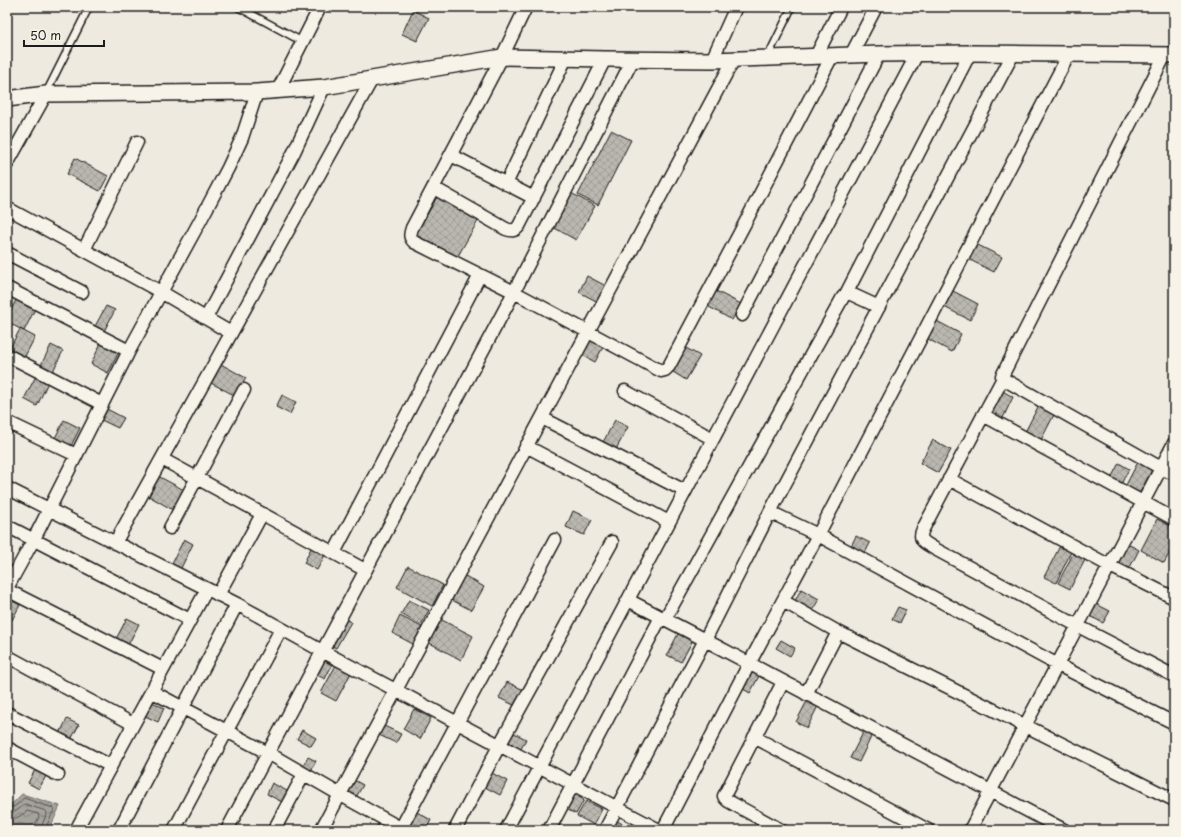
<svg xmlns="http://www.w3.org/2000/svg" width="1181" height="837" font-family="'Playpen Sans',sans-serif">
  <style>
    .water { fill: url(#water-waves); stroke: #6f6d69 }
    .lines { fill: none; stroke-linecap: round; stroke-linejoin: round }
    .shore { stroke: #535250; stroke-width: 1 }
    .building { fill: url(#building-cross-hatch); stroke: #1c1c1c }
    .service-casing { stroke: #1c1c1c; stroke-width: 9 }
    .minor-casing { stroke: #1c1c1c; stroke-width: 15 }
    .tertiary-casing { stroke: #1c1c1c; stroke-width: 18 }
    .service { stroke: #f7f3e8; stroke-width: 6 }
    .minor { stroke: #f7f3e8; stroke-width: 12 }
    .tertiary { stroke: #f7f3e8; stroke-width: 15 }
  </style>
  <defs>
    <pattern id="water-waves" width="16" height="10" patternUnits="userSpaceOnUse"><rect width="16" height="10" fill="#a6a39d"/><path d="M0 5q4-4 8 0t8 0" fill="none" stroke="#86847f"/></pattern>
    <pattern id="building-cross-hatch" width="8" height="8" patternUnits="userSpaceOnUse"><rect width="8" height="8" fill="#bab7af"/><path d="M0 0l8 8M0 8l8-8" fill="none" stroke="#9f9d96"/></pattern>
  </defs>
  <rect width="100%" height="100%" fill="#eeeae0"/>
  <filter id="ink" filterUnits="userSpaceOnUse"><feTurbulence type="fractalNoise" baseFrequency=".025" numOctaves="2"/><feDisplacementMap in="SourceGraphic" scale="8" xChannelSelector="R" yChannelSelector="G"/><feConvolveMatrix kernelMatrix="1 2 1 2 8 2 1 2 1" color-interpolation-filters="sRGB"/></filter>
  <g filter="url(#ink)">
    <path class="water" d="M22 794 60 806 49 830H7V801L12 804Z"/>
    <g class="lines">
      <path class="shore" d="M7 805C15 811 18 802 24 798L53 808 54 810 46 827V830
        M7 811C16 815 19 808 25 804L46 811 47 813 42 825 41 830
        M7 818C16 820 20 816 27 811L38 814 39 817 35 825V830"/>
    </g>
    <path class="building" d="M413 10 429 18 417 41 402 34Z
      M611 130 631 140 598 205 578 195Z
      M75 158 108 176 100 191 67 174Z
      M569 192 595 206 576 240 551 226Z
      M437 197 478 221 455 261 414 238Z
      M976 244 1002 257 994 272 968 259Z
      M587 276 606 286 598 302 579 292Z
      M712 289 741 304 732 320 704 304Z
      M953 291 978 304 970 320 944 307Z
      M17 298 36 307 24 331 7 322V318Z
      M106 306 115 310 102 335 93 330Z
      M935 320 961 334 952 352 926 338Z
      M20 329 35 337 22 362 7 354Z
      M590 340 603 347 595 362 582 355Z
      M101 343 119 352 108 373 91 364Z
      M51 345 63 351 51 375 39 369Z
      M686 348 700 356 686 380 673 372Z
      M219 363 246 378 236 396 209 382Z
      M37 374 49 380 37 406 24 399Z
      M999 389 1013 397 1002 420 987 412Z
      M282 395 296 402 290 414 276 407Z
      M1041 401 1057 409 1040 442 1024 434Z
      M103 407 124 418 118 428 97 418Z
      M64 420 80 428 70 448 54 440Z
      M615 420 628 427 614 453 601 446Z
      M933 440 951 450 938 473 920 463Z
      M1140 458 1154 466 1138 496 1124 489Z
      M1119 463 1129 469 1120 486 1110 480Z
      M158 476 184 490 173 510 147 495Z
      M573 511 592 520 584 535 566 527Z
      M1157 519 1174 528V545L1164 563 1141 550Z
      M856 536 870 543 863 557 849 550Z
      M184 539 193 544 180 570 171 565Z
      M1126 543 1139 550 1128 571 1115 564Z
      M1060 546 1071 552 1056 583 1044 577Z
      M311 548 325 555 317 570 304 563Z
      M1074 552 1086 558 1070 589 1058 583Z
      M408 566 443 585 432 606 397 587Z
      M462 574 484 587 471 610 448 598Z
      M801 589 819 599 811 613 794 603Z
      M7 598 20 605 12 620 7 617Z
      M409 600 429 610 421 625 401 614Z
      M1094 603 1110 611 1103 623 1088 615Z
      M898 607 906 610 900 623 892 619Z
      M400 616 422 627 413 644 392 633Z
      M127 618 139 624 127 647 115 641Z
      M342 618 351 622 336 648 328 644Z
      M440 619 473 636 461 660 428 642Z
      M679 632 693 640 681 662 667 655Z
      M781 640 795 648 790 656 776 648Z
      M321 659 332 665 325 679 313 673Z
      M336 665 351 673 336 701 321 693Z
      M748 670 759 676 750 693 738 686Z
      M507 682 526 691 518 707 499 698Z
      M150 701 164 708 158 722 143 715Z
      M807 701 818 706 807 728 796 722Z
      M414 709 431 718 420 739 403 729Z
      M67 719 79 725 69 743 58 737Z
      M382 725 401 734 396 743 377 734Z
      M302 730 316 738 311 746 297 739Z
      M864 731 872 735 859 762 850 758Z
      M512 732 526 739 521 749 507 741Z
      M308 757 316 761 309 774 301 770Z
      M36 768 47 774 39 789 28 783Z
      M490 772 507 781 500 795 483 786Z
      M354 780 363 785 355 799 347 794Z
      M272 783 287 791 282 802 267 794Z
      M570 792 584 800 576 814 562 807Z
      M586 801 602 809 594 825 577 816Z
      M415 811 431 820 426 830H418L408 825Z
      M615 820 627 826 625 830H610Z
      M379 822 395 830H375Z"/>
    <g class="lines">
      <g class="service-casing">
        <path id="service" d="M238 7 303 42
          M768 56 792 7
          M46 93 89 7"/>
      </g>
      <g class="minor-casing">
        <path id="minor" d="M526 7 502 57 412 228C410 234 409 237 414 242L514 292 661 371 665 370 669 366 745 223 832 56
          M851 55 876 7
          M816 56 841 7
          M712 60 736 7
          M278 90 320 7
          M451 155 534 198
          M7 164 46 94
          M506 184 566 58
          M434 188 506 229C512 231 515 231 519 226L605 59
          M7 208 161 292 231 333
          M84 250 137 142
          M7 253 82 292
          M7 288 129 351
          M846 294 970 53
          M742 315 879 54
          M206 318 294 152 324 87
          M7 355 102 404
          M1003 378 923 529C917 541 926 543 935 549L1078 626 1174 676
          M625 391 713 439
          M983 415 1174 519
          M542 418 685 491
          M7 422 76 455
          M1174 443 1161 468 1174 474
          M526 446 669 522
          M162 459 365 570
          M949 479 1110 566 1174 598
          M7 488 237 604 322 651 659 830
          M770 512 818 535 1058 665 1174 723
          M7 526 190 620
          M170 528 244 390
          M115 543 372 79
          M334 553 480 275
          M7 588 34 539 129 351 200 221 228 168 242 138 257 92
          M7 590 163 669
          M218 595 262 514
          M628 600 705 640 1064 830
          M783 601 838 632 1174 800
          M665 619 843 297 846 294H851L879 307
          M7 656 133 724
          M151 691 268 753 339 794 404 830
          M806 694 838 632
          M7 713 111 766
          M754 737 928 830
          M7 748 58 775
          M76 830 207 589
          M119 830 237 604
          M174 830 281 629
          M227 830 514 292 633 59
          M274 830 304 774
          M321 830 734 59
          M400 830 555 540
          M455 830 499 746 612 542
          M506 830 917 54
          M549 830 661 617
          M605 830 705 640 770 512 1013 54
          M663 830 749 664 818 535 1069 54
          M781 830 728 801 725 798 724 796 783 682
          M970 830 1161 468 1005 380 1003 378 1002 376 1165 55"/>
      </g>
      <g class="tertiary-casing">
        <path id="tertiary" d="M7 99 46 94 257 92 324 87 502 57 605 59 712 60 879 54 970 53 1174 55"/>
      </g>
      <use href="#service" class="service"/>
      <use href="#minor" class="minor"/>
      <use href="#tertiary" class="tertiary"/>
    </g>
  </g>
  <rect width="1181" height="837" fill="none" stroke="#f7f3e8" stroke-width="24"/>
  <rect x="12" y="12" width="1157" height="813" fill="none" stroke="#1c1c1c" stroke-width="1.5" filter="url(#ink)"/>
  <path d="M24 40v6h80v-6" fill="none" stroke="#1c1c1c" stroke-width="2"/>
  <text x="30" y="40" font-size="12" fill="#1c1c1c" stroke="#f7f3e8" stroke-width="3" paint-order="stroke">50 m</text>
</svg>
